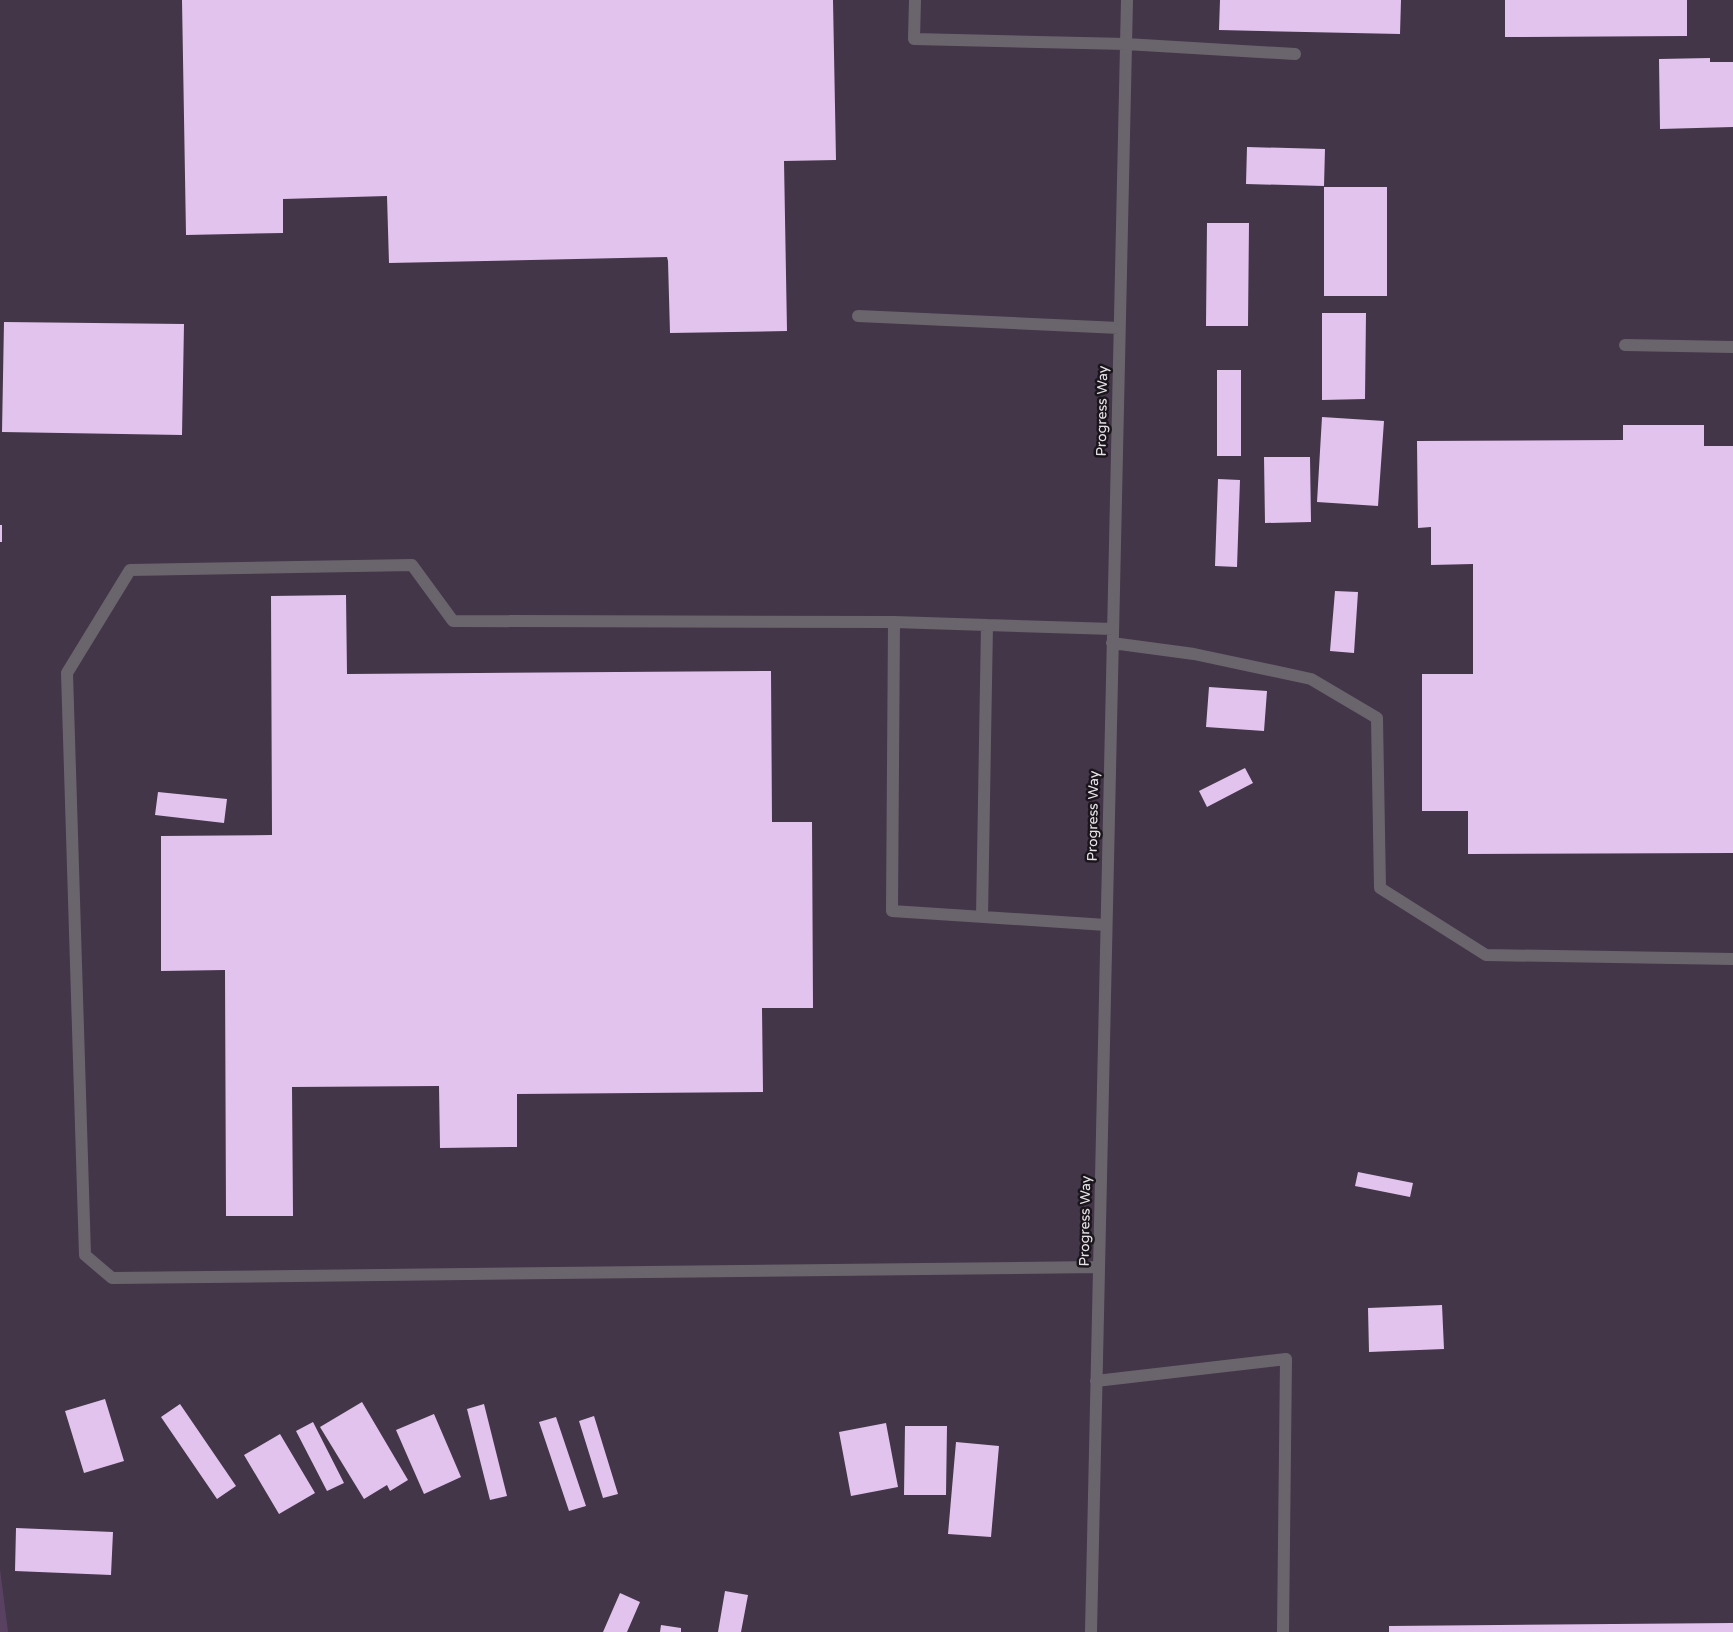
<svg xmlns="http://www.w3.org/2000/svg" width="1733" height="1632" font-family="'Varela Round',sans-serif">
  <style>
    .built { fill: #433648 }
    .green { fill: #594261 }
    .building { fill: #e2c3ed }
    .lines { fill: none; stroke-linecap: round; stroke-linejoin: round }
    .minor { stroke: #6a656c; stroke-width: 12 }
    .labels { text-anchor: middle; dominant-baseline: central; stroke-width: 5; stroke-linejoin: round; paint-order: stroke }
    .street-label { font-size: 14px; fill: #e7e1e9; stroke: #1a151b }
  </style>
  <rect width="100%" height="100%" fill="#352b38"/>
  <path class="built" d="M0 0H1733V1632H0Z"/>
  <path class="green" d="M0 1569 8 1632H0Z"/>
  <path class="building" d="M182 0H833L836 160 784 161 787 331 670 333 668 261 667 257 389 263 387 196 283 199V233L186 235Z
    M1220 0H1401L1400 34 1219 30Z
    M1505 0H1687V36L1505 37Z
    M1710 58V62H1733V127L1660 129 1659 59Z
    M1247 147 1325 149 1324 186 1246 184Z
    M1324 187H1387V296H1324Z
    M1207 223H1249L1248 326H1206Z
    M1322 313H1366L1365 399 1322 400Z
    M4 322 184 324 182 435 2 432Z
    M1217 370H1241V456H1217Z
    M1322 417 1384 421 1378 506 1317 502Z
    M1623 425H1704V446H1733V853L1468 854V811H1422V674H1473V564L1431 565V527L1418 528 1417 441 1623 440Z
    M1264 457H1310L1311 522 1265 523Z
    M1218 479 1240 480 1237 567 1215 566Z
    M0 525H2V542H0Z
    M1335 591 1358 592 1354 653 1330 651Z
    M346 595 347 674 771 671 772 822H812L813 1008H762L763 1092 517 1094V1147L440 1148 439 1086 292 1087 293 1216H226L225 970 161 971V836L272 835 271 596Z
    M1209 687 1267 691 1264 731 1206 727Z
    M1245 768 1253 783 1207 807 1199 791Z
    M158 792 227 799 224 823 155 815Z
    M1358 1172 1413 1183 1410 1197 1355 1186Z
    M1442 1305 1444 1349 1369 1352 1368 1308Z
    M105 1399 124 1461 84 1473 65 1411Z
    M362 1402 408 1480 390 1491 387 1485 364 1499 320 1427Z
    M180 1404 236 1486 217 1499 161 1417Z
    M484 1404 507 1496 490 1500 467 1409Z
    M434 1414 461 1477 424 1494 396 1430Z
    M594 1416 618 1494 603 1498 579 1421Z
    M556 1417 586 1506 569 1511 539 1422Z
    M313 1422 344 1483 327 1491 296 1431Z
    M886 1423 898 1487 851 1496 839 1432Z
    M905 1426H947L946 1495H904Z
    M280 1434 315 1493 279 1514 244 1455Z
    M956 1442 999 1446 991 1537 948 1534Z
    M16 1528 113 1532 111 1575 15 1571Z
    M725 1591 748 1595 741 1632H718Z
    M620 1593 640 1602 627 1632H603Z
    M1733 1623V1632H1389V1626Z
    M661 1625 681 1628V1632H660Z"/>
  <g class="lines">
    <path class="minor" d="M915 0 914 39 1126 44 1295 54
      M858 316 1119 328
      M1625 345 1733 347
      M894 622 453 621 412 565 130 570 67 673 85 1255 112 1278 1099 1267
      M1112 643 1194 654 1311 679 1377 718 1380 888 1486 955 1733 959
      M982 917 987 625
      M1106 925 892 911 894 622 1113 629
      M1096 1381 1286 1359 1283 1632
      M1091 1632 1127 0"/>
  </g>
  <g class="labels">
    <g class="street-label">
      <text transform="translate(1102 411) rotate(-89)">Progress Way</text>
      <text transform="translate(1093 816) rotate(-89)">Progress Way</text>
      <text transform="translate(1085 1221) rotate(-89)">Progress Way</text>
    </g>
  </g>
</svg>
